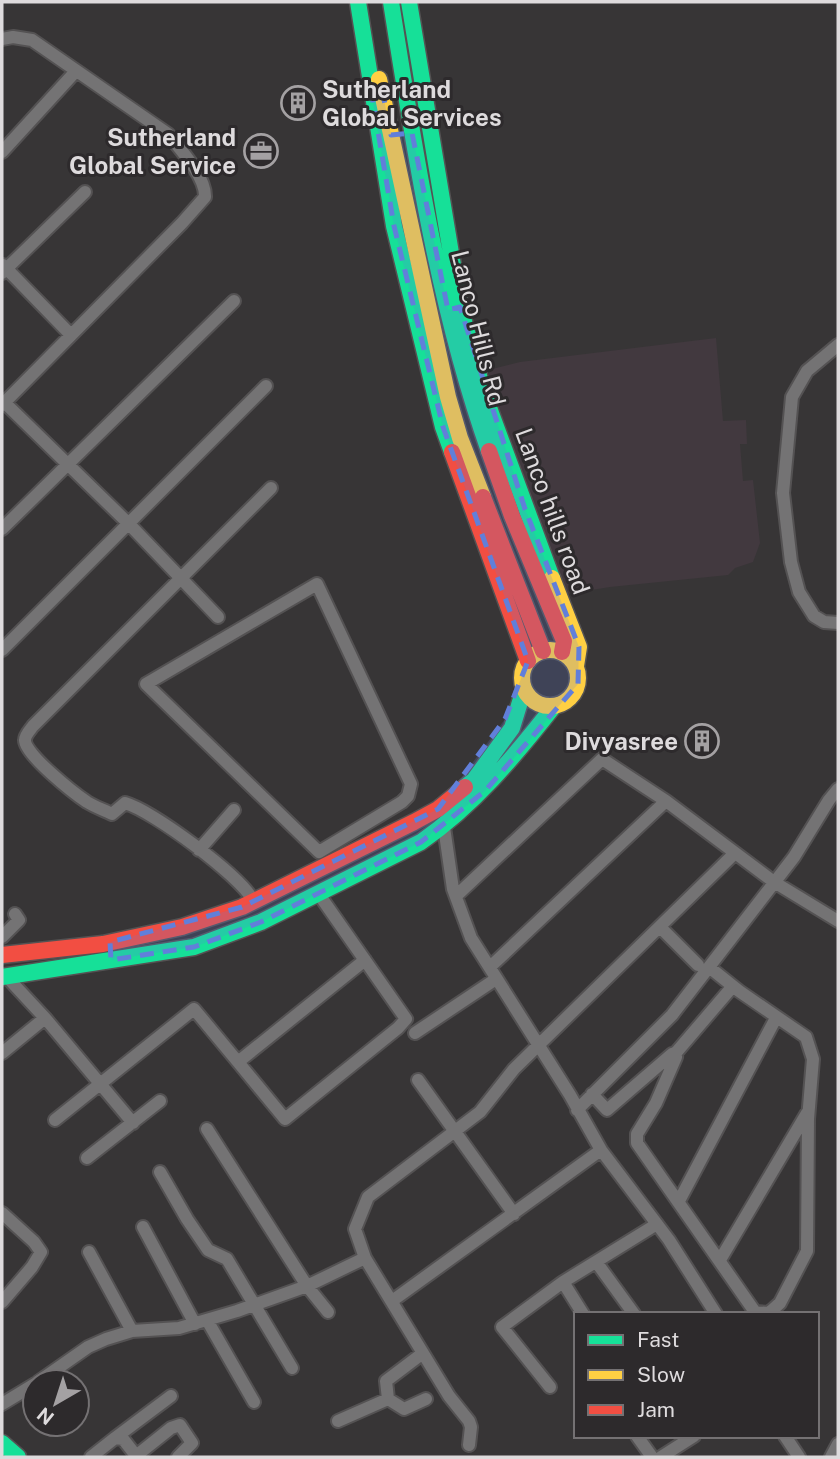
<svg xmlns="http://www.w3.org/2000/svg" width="840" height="1459" font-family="'Public Sans',sans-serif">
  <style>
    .built { fill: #42393f }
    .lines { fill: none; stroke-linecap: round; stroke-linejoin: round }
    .street-casing { stroke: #545253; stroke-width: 16 }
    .fast-casing { stroke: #545253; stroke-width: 19 }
    .slow-casing { stroke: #545253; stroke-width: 19 }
    .jam-casing { stroke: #545253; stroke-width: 19 }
    .street { stroke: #747374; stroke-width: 12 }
    .fast { stroke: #16e098; stroke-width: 16 }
    .slow { stroke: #ffcf43; stroke-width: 16 }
    .jam { stroke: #f24e42; stroke-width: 16 }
    .marked { fill: #617fda; fill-opacity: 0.2; stroke: #617fda; stroke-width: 5; stroke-dasharray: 14 9; stroke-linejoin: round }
    .labels { text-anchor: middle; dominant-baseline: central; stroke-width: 6; stroke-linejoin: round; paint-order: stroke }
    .poi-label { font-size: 24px; font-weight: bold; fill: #dedbdd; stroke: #2d2a2c; text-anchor: end }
    .street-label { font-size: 24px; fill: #dedbdd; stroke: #2d2a2c }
  </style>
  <rect width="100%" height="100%" fill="#373536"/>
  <path class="built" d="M716 338 723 421 746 420 747 444H740L743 481 753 480 760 543 753 562 735 568 728 575 610 587 567 594 494 402 488 370 520 362Z"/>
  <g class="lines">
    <g class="street-casing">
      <path id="street" d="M2 39 13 37 32 40 168 134C180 149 206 177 205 197L182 223 2 405
        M2 152 76 71
        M3 265 71 335
        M2 273 85 192
        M838 345 807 371 792 397 783 493 791 562 799 592 814 616 824 622 838 623
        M4 402 129 524 218 617
        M2 529 234 301
        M317 584 411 784 408 796 402 802 319 852 146 684Z
        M2 650 266 386
        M444 827 453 889 471 938 570 1095 601 1150 669 1240 716 1314
        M199 850 234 810
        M456 896 602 759 666 801 774 882 838 921
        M253 900C239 875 153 811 125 803L112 814C104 810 95 807 87 802 75 794 24 754 25 740 25 735 30 730 33 726L271 488
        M660 927 698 965
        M2 937 19 920 15 914
        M490 967 666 801
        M6 976 45 1018 133 1123
        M415 1033 496 979
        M2 1053 45 1018
        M674 1055 733 986
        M238 1062 285 1119 398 1028 406 1019 318 893
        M418 1080 514 1214
        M592 1094 607 1110 672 1054 676 1057 656 1103 637 1134V1143L755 1312 769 1313 780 1303 807 1251 808 1119 813 1059 806 1037 739 991 709 967
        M577 1110 672 1015 794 857 829 800 838 789
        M55 1120 194 1009 238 1062 365 960
        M207 1129 307 1286 328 1312
        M87 1158 160 1101
        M160 1172 187 1219 208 1250 227 1259 292 1368
        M679 1201 776 1018
        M2 1213 34 1242 41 1252 32 1267 2 1302
        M143 1227 195 1324
        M89 1252 132 1331
        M720 1260 807 1113
        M597 1263 634 1314
        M563 1282 583 1314
        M392 1301 601 1150
        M207 1320 254 1402
        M38 1382 88 1347 106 1339 132 1331 179 1328 237 1311 307 1286 365 1258
        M550 1387 502 1327 563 1282 657 1224
        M388 1399 386 1381 423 1353
        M2 1404 35 1384
        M338 1421 388 1399 404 1409 426 1399
        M637 1436 652 1457
        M785 1436 799 1457
        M115 1438 171 1396
        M469 1445 471 1427 469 1421 449 1396 365 1258 355 1229 368 1197 480 1112 514 1069 735 853
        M136 1456 171 1428 180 1425 192 1443 178 1457
        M91 1457 115 1438 123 1439 137 1457
        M661 1457 694 1436
        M831 1457 838 1444"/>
    </g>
    <g class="fast-casing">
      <path id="fast" d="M358 2 394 226 443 427 452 452
        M391 2C415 153 438 307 489 451
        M409 2 460 307 484 394 552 578
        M465 787 474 780 512 728 524 689
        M2 977 194 947 261 922 421 842C474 805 514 757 554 706
        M2 1443 18 1457"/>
    </g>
    <g class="slow-casing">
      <path id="slow" d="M379 79 448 397 460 438 483 497
        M552 578 579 647 576 666
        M522 678a28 28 0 1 1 56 0a28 28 0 1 1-56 0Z"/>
    </g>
    <g class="jam-casing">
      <path id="jam" d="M489 451 512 516 564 641 562 652
        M452 452 528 661
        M483 497 543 651
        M2 955 103 944 182 927 242 907 414 822 438 809 465 787"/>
    </g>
    <use href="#street" class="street"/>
    <use href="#fast" class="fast"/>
    <use href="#slow" class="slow"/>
    <use href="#jam" class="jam"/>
  </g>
  <path class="marked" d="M382 89 391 135 412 133 448 310 460 307 525 509 579 647 578 684 485 791 421 842 261 922 194 947 111 960 110 942 242 907 438 809 505 719 528 661 443 427 394 226 371 90Z"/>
  <defs>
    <g id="building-ring" transform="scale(1.75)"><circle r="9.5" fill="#2d2a2c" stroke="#a4a1a3" stroke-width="1.5"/><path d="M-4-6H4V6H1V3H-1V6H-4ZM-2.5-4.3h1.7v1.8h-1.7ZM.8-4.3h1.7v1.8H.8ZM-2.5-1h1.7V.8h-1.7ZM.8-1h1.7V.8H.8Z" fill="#a4a1a3"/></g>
    <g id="office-ring" transform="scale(1.75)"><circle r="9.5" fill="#2d2a2c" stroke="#a4a1a3" stroke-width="1.5"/><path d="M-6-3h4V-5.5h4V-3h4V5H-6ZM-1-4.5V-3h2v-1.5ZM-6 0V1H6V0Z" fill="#a4a1a3"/></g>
  </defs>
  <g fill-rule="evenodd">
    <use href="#building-ring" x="298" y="103"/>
    <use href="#office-ring" x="261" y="151"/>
    <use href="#building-ring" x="702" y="741"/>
  </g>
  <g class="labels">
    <g class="poi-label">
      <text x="322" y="89" text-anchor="start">Sutherland<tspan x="322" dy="28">Global Services</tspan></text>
      <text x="236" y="137">Sutherland<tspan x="236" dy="28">Global Service</tspan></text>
      <text x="678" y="741">Divyasree</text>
    </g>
    <g class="street-label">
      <text transform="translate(479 328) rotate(76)">Lanco Hills Rd</text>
      <text transform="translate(553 511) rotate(70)">Lanco hills road</text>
    </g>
  </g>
  <rect width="840" height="1459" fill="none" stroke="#dedbdd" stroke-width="7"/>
  <rect x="574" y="1312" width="245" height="126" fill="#2d2a2c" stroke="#747173" stroke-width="2"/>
  <rect x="588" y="1335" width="35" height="10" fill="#16e098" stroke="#747173" stroke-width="2"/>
  <text x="637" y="1347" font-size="21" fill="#dedbdd">Fast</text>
  <rect x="588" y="1370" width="35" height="10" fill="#ffcf43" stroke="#747173" stroke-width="2"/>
  <text x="637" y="1382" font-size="21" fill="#dedbdd">Slow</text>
  <rect x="588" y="1405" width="35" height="10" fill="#f24e42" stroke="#747173" stroke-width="2"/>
  <text x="637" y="1417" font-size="21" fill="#dedbdd">Jam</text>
  <g transform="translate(56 1403) rotate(219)"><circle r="33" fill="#2d2a2c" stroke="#747173" stroke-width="2"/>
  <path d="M0-5L12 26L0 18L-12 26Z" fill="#a4a1a3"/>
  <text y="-10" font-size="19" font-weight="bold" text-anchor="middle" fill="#dedbdd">N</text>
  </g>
</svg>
